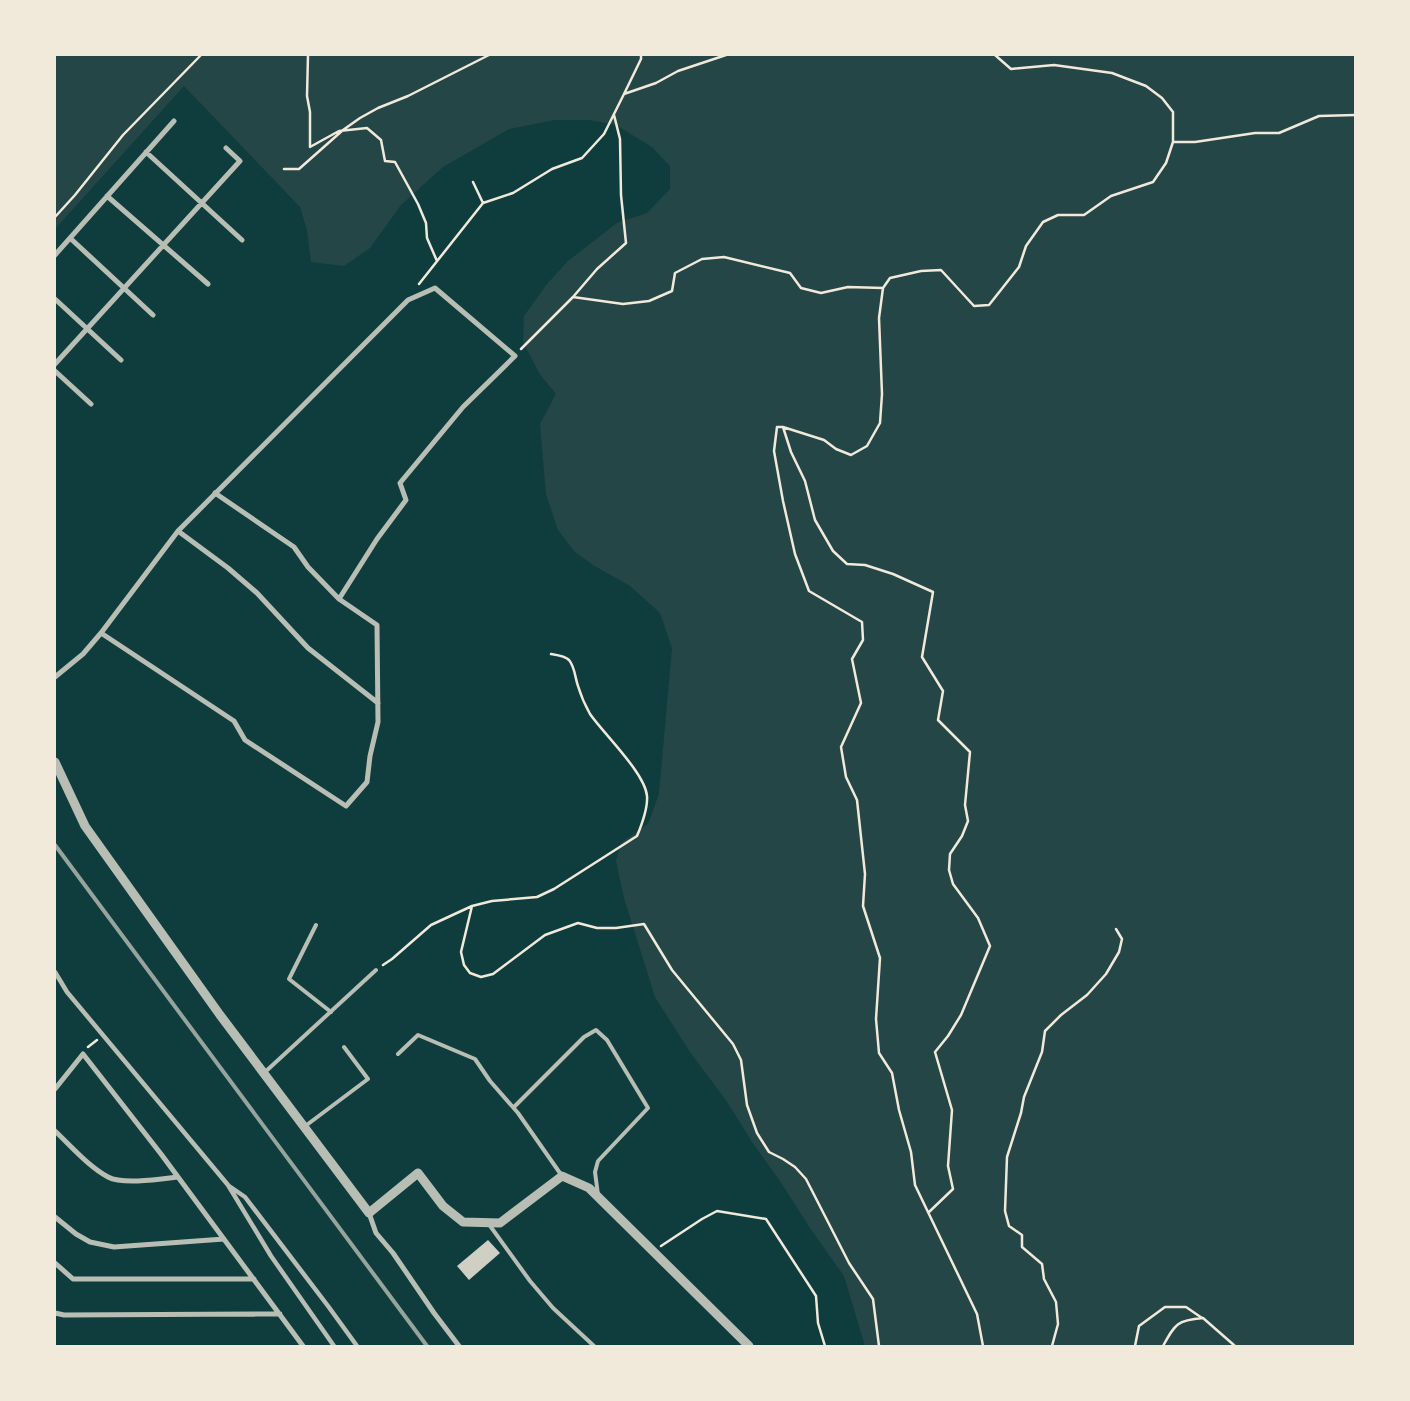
<svg xmlns="http://www.w3.org/2000/svg" width="1410" height="1401" font-family="Signika,sans-serif">
  <style>
    .green { fill: #244646 }
    .building { fill: #cfcfc3 }
    .lines { fill: none; stroke-linecap: round; stroke-linejoin: round }
    .path { stroke: #f1e9da; stroke-width: 2.5 }
    .service { stroke: #b8beb3; stroke-width: 4 }
    .pedestrian { stroke: #b8beb3; stroke-width: 4.5 }
    .minor { stroke: #b8beb3; stroke-width: 5 }
    .tertiary { stroke: #b8beb3; stroke-width: 9 }
    .rail { stroke: #97a49c; stroke-width: 4 }
  </style>
  <rect width="100%" height="100%" fill="#0f3d3e"/>
  <path class="green" d="M55 55H1355V1346H865L844 1276 810 1228 780 1181 752 1142 728 1103 690 1052 655 997 624 898 616 861 621 843 648 824 659 794 672 648 660 613 630 586 593 565 575 552 558 530 546 494 540 424 556 394 539 373 523 342 524 316 547 284 568 261 617 223 647 213 670 189V166L652 147 616 125 590 120H555L509 129 443 167 401 205 370 248 344 266 311 262 307 230 300 207 184 86 55 229Z"/>
  <path class="building" d="M488 1240 500 1253 469 1280 457 1266Z"/>
  <g class="lines">
    <path class="path" d="M308 55 307 96 310 112V147L339 131 367 128 381 140 385 161 395 162 418 204 426 223 427 238 437 261
      M624 94 641 59V55
      M1173 142H1195L1255 133H1279L1319 116 1355 115
      M284 169H299L343 130 360 118 378 108 408 96 489 55
      M483 203 513 193 552 169 582 158 604 134 624 94 656 83 678 71 726 55
      M55 217 75 195 123 135 201 55
      M419 284 483 203 473 182
      M573 297 597 269 626 243 621 195 620 139 614 115
      M521 349 573 297 623 304 649 301 672 291 675 273 702 259 724 257 790 273 801 288 821 293 848 287 883 288
      M783 427H777L774 451 783 501 795 554 809 591 862 622 863 640 852 659 861 703 841 747 846 777 857 800 865 874 863 906 880 958 876 1019 879 1053 892 1073 899 1110 911 1152 915 1185 977 1314 983 1346
      M472 906 461 952 464 965 470 973 481 977 493 974 545 935 578 923 597 928H616L644 924 672 970 733 1044 741 1060 747 1105 757 1133 769 1152 783 1159 795 1167 806 1179 849 1263 873 1299 879 1346
      M383 965 392 959 431 925 472 906 492 901 537 897 554 889 637 836C642 824 648 809 647 796 645 773 603 733 590 714 585 705 581 696 578 686 575 678 575 667 569 660 565 656 557 655 551 654
      M88 1047 97 1040
      M929 1212 953 1189 948 1166 952 1110 935 1052 948 1036 961 1015 990 946 978 918 953 884 949 870 950 854 962 836 968 821 965 805 970 752 938 720 943 691 922 657 933 592 893 574 865 565 847 564 833 551 815 520 805 481 791 452 783 427 824 440 836 449 851 455 867 446 880 423 882 394 879 318 883 288 890 278 921 271 941 270 974 306 989 305 1019 267 1026 246 1043 222 1058 215H1084L1111 196 1153 182 1166 163 1173 142V112L1162 98 1146 86 1112 73 1054 65 1011 69 995 55
      M661 1246 702 1219 717 1211 766 1219 816 1296 818 1323 825 1346
      M1052 1346 1058 1324 1056 1302 1044 1279 1042 1264 1022 1247V1235L1009 1226 1005 1211 1007 1157 1021 1113 1024 1097 1042 1052 1045 1031 1061 1015 1087 995 1106 974 1119 952 1122 939 1116 929
      M1135 1346 1139 1326 1165 1307H1186L1202 1318
      M1163 1346C1175 1324 1177 1320 1203 1318L1235 1346"/>
    <path class="service" d="M316 925 289 979 331 1012
      M398 1054 418 1035 475 1059 490 1081 518 1113 562 1176
      M264 1073 376 970
      M514 1107 584 1037 596 1030 607 1040 648 1108 598 1161 595 1172 598 1195
      M304 1127 368 1079 344 1047
      M488 1223 530 1281 553 1308 594 1346"/>
    <path class="pedestrian" d="M55 972 67 992 228 1185 271 1256 334 1346
      M229 1186 245 1197 328 1306 357 1346"/>
    <path class="minor" d="M146 152 242 240
      M107 196 208 284
      M70 238 153 315
      M55 255 174 121
      M55 299 121 360
      M55 364 240 161 226 148
      M55 371 91 404
      M215 493 294 547 308 567 339 599
      M178 531 228 568 257 593 308 648 378 703
      M55 677 83 654 101 633 178 531 408 300 435 288 515 356 463 407 400 483 406 500 377 539 339 599 377 625 378 722 370 756 367 782 346 806 245 740 234 721 101 633
      M55 1089 83 1054 161 1154 303 1346
      M55 1131C71 1146 88 1166 108 1177 123 1185 161 1179 178 1177
      M369 1213 376 1233 393 1253 434 1313 459 1346
      M55 1217 76 1234 90 1242 114 1247 224 1239
      M55 1263 73 1279H254
      M55 1313 64 1315 280 1314"/>
    <path class="tertiary" d="M55 762 85 826 220 1015 369 1213 418 1173 443 1206 463 1222 500 1223 562 1176 589 1188 749 1346"/>
    <path class="rail" d="M55 845 427 1346"/>
  </g>
  <rect width="1410" height="1401" fill="none" stroke="#f1e9da" stroke-width="112"/>
</svg>
